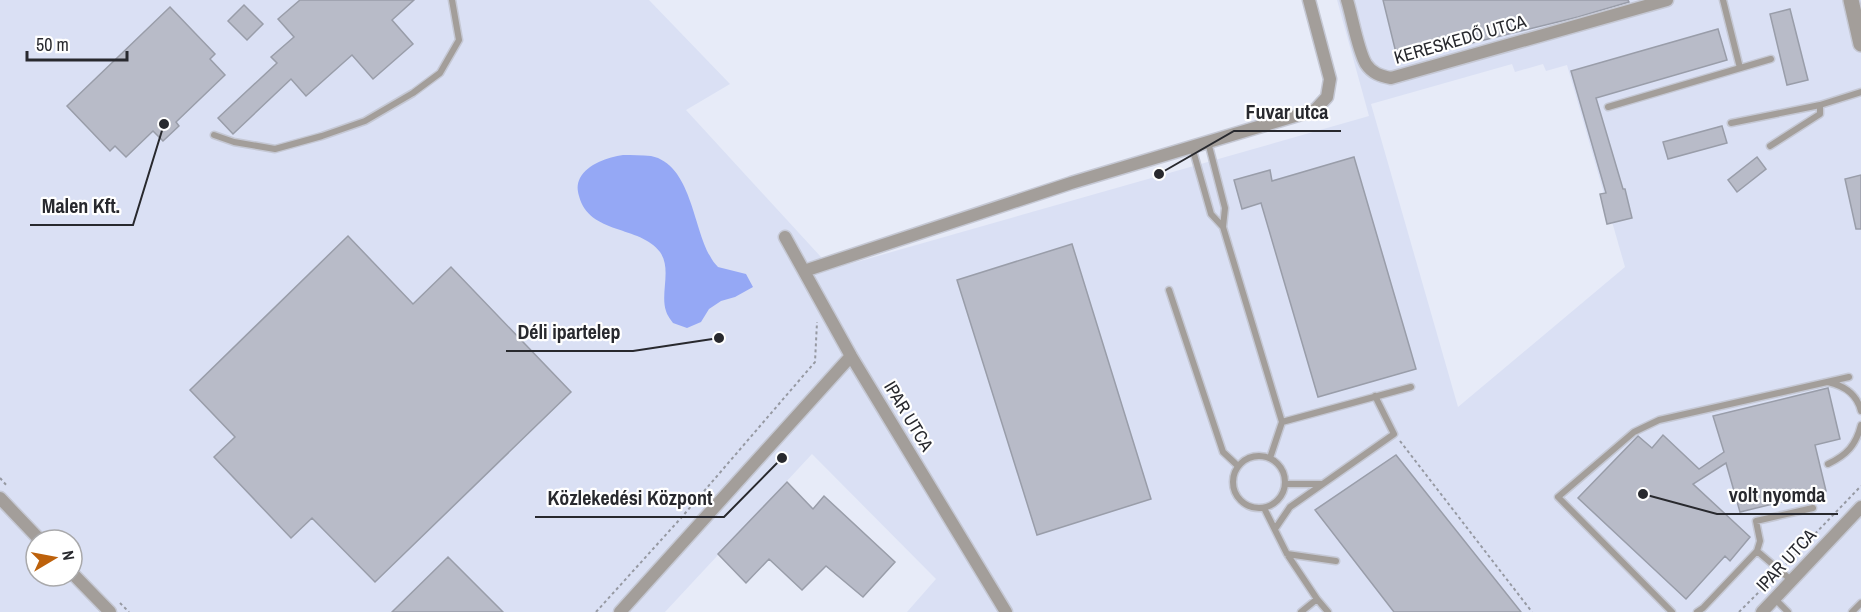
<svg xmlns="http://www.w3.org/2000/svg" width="1861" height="612" font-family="'Archivo Narrow',sans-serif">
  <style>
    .built { fill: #dae0f4; fill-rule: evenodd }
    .water { fill: #95a8f5 }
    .building { fill: #b8bbc8; stroke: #999da9; stroke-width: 1.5 }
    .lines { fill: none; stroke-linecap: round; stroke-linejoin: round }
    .service-casing { stroke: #c5c8d4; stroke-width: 9 }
    .minor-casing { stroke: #c5c8d4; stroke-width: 15 }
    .tertiary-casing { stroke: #c5c8d4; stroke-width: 18 }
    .path { stroke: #9699a2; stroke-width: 2; stroke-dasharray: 3 3; stroke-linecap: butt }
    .service { stroke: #a39e9a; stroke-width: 6 }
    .minor { stroke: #a39e9a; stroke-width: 12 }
    .tertiary { stroke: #a39e9a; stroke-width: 15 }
    .labels { text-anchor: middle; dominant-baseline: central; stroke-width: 4.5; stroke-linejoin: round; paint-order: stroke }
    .street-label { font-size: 18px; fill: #28292e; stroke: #fff }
    .leader { fill: none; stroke: #28292e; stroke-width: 2 }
    .callout-dot { fill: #28292e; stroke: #fff; stroke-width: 2 }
    .callout-label { font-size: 20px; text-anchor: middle; font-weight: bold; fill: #28292e; stroke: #fff; stroke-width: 4.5; stroke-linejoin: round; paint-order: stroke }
  </style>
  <rect width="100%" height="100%" fill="#e7ebf8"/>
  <path class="built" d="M0 0H649L730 84 686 110 832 269 1369 116 1337 0H1861V612H907L936 579 812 454 665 612H0ZM1512 64 1515 72 1543 64 1546 71 1567 65 1625 267 1458 407 1371 104ZM36 540H72V576H36Z"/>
  <path class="water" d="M623 155C632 155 642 155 651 156 691 164 693 227 710 256 712 260 715 264 718 267L746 274 753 287 735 297 721 301 709 309 701 322 687 328 673 323C671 320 667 315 666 311 660 293 672 269 660 252 640 225 589 235 579 196 577 189 577 184 580 178 588 164 608 157 623 155Z"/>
  <path class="building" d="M300 0H414L392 20 413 44 373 79 352 55 306 96 291 79 233 134 218 118 277 63 271 57 294 37 278 19Z
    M1383 0H1628L1629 2 1578 17 1398 61Z
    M244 5 263 24 247 40 228 21Z
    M170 7 215 54 210 59 225 75 176 122 179 126 163 141 153 131 126 157 115 146 110 151 67 106Z
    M1790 9 1808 80 1787 85 1770 14Z
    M1718 29 1727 60 1596 98 1623 189H1625L1632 218 1607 224 1600 194 1606 193 1571 71Z
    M1722 126 1727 143 1668 159 1663 142Z
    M1354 157 1416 369 1318 397 1261 203 1242 209 1234 180 1270 170 1272 181Z
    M1757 157 1766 169 1737 192 1728 180Z
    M1861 175V229H1856L1845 179Z
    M348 236 413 304 451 267 571 392 375 582 312 518 291 538 214 457 235 437 190 390Z
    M1072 244 1151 499 1037 535 957 280Z
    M1828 388 1840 439 1815 445 1826 491 1740 512 1726 463 1693 484 1750 537 1730 561 1725 556 1686 599 1578 498 1638 436 1652 448 1663 435 1699 469 1724 452 1713 416Z
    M1396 455 1521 612H1394L1315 510Z
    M787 482 813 509 824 496 895 562 863 597 826 566 802 590 769 559 746 583 718 554Z
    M448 557 503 612H392Z"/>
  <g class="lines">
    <g class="service-casing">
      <path id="service" d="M1723 0 1740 68
        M1608 107 1771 59
        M1731 123 1820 105 1861 92
        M214 135 234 142 275 149 322 136 365 121 413 93 440 73 459 40 452 0
        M1208 142 1225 208 1223 227 1282 422 1270 458
        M1770 146 1820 114V105
        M1192 147 1211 214 1223 227
        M1169 290 1223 452 1238 466
        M1828 382C1845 386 1857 394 1861 411
        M1282 422 1411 387
        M1233 482a26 26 0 1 1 52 0a26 26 0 1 1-52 0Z
        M1828 464C1847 455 1856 445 1861 425
        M1285 484H1322
        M1264 508 1287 554 1317 599 1328 612
        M1275 529 1290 507 1394 434 1375 396
        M1757 551 1791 580
        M1287 554 1336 561
        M1774 598 1788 612
        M1301 612 1317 599
        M1672 612 1558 497 1634 432 1659 420 1849 377
        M1697 612 1703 608 1757 551 1760 541 1756 521 1813 508
        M1852 612 1861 603"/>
    </g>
    <g class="minor-casing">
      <path id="minor" d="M1347 0C1352 16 1358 51 1366 64 1372 73 1380 76 1391 78L1667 0
        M785 237 851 356 1006 612
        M804 271 1071 183 1315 110 1327 97 1330 79 1309 0
        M0 498 40 540
        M72 573 110 612
        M620 612 851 356
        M1762 612 1861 507"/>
    </g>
    <g class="tertiary-casing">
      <path id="tertiary" d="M1851 0 1861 44"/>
    </g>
    <path class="path" d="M1400 441 1532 612
      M0 478 8 487
      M51 533 58 540
      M72 554 78 561
      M1786 564 1861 486
      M120 603 129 612
      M596 612 681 518 815 362 817 322
      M1739 612 1774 577"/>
    <use href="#service" class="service"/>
    <use href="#minor" class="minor"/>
    <use href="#tertiary" class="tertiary"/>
  </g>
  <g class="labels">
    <g class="street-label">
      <text transform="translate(1460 39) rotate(-16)">KERESKEDŐ UTCA</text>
      <text transform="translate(909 416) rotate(59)">IPAR UTCA</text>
      <text transform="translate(1786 560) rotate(-47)">IPAR UTCA</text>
    </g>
  </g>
  <path class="leader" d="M1159 174L1234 131H1341M164 124L133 225H30M719 338L633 351H506M1643 494L1717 514H1838M782 458L724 517H535"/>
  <g class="callout-dot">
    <circle cx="1159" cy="174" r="6"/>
    <circle cx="164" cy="124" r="6"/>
    <circle cx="719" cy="338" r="6"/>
    <circle cx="1643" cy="494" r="6"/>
    <circle cx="782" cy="458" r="6"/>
  </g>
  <g class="callout-label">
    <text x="1287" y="119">Fuvar utca</text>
    <text x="81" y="213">Malen Kft.</text>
    <text x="569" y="339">Déli ipartelep</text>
    <text x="1777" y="502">volt nyomda</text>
    <text x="630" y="505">Közlekedési Központ</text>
  </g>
  <g transform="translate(54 558) rotate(80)"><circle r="28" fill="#ffffff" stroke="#a9a9ab" stroke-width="1.5"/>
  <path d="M0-4.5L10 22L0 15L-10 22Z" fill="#bd610b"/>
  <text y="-9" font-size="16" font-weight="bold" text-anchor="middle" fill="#28292e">N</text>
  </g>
  <path d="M27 51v9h100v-9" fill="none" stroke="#28292e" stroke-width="3"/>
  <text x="36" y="51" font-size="18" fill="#28292e" stroke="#ffffff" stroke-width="4.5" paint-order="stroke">50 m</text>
</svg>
